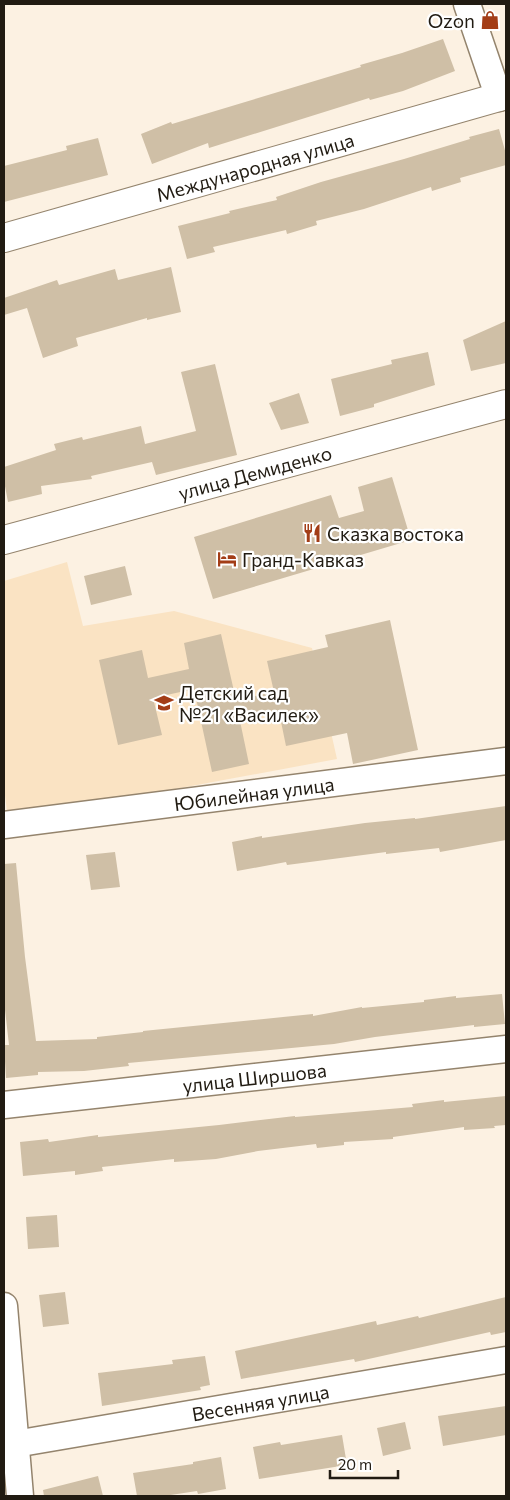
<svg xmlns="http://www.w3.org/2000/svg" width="510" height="1500" font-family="Commissioner,sans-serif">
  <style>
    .built { fill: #fae3c3 }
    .building { fill: #cfbfa6 }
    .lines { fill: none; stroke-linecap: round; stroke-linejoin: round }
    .street-casing { stroke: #94846d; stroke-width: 29 }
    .secondary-casing { stroke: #94846d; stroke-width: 30 }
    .street { stroke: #fff; stroke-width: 26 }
    .secondary { stroke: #fff; stroke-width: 28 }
    .labels { text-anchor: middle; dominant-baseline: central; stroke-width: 4.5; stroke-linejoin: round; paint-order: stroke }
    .poi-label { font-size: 19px; fill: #211b12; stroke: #fff; text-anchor: start }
    .street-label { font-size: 19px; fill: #211b12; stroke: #fff }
  </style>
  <rect width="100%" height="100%" fill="#fcf1e2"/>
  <path class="built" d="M67 562 83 626 174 611 312 648 337 759 8 820 4 787V581Z"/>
  <path class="building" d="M443 39 455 71 403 91 370 100 369 98 209 148 208 143 152 164 141 134 171 122 172 124 361 67 360 65 402 53Z
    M499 129 506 154V165L460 178 461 182 432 191 431 187 364 209 316 221 317 225 287 234 286 230 213 247 215 252 187 259 178 226 230 213 229 211 277 200 276 197 321 182 404 159 470 139 469 137Z
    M98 138 108 175 4 202V166L67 150 66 146Z
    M171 267 181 312 147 320V318L76 338 78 346 43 358 27 308 4 315V298L57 280 59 285 115 269 118 280Z
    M506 321V363L471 371 463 340Z
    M428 352 435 385 374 404V407L340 416 331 379 392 364 391 360Z
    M215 364 237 455 156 475 152 462 91 476 92 479 41 486 42 494 8 502 4 481V467L56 450 54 444 82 437 83 440 141 426 145 444 196 431 181 372Z
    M299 393 309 423 281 430 269 403Z
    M392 477 411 540 213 599 194 537 331 495 339 518 364 511 358 487Z
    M125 566 132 595 91 605 84 576Z
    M390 620 418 750 353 764 347 733 286 746 279 712 240 721 249 764 212 772 194 689 153 698 162 735 118 745 99 660 142 650 148 678 189 669 184 643 221 634 236 700 274 692 267 661 328 647 325 635Z
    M506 806V840L440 852 439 848 386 854V852L287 865 286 862 237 871 232 842 262 836V838L365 823 415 818V819Z
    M115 852 120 887 91 890 86 855Z
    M16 863 25 957 36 1041 97 1039V1037L143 1032V1031L313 1014V1016L362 1007V1008L424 1002V1000L456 996V998L502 994 505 1024 474 1027V1025L375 1037 334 1044 128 1063 129 1066 84 1071 38 1072V1075L6 1078 4 1045H9L4 1001V864Z
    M506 1096V1125L494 1126 495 1128 464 1130V1127L393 1137V1139L344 1142V1145L317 1148 316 1144 258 1151 216 1159 174 1162V1159L102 1167 103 1171 75 1175V1171L23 1176 20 1142 48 1139 49 1142 98 1135V1137L219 1125 295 1116V1117L413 1107 412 1104 444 1100V1102Z
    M57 1215 59 1247 28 1249 26 1217Z
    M65 1292 69 1324 43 1327 39 1295Z
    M506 1297V1332L491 1335 490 1332 355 1362 354 1359 241 1379 235 1351 376 1321 377 1325 418 1316 419 1318Z
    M205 1356 210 1385 200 1387 201 1390 102 1406 98 1373 173 1364 172 1360Z
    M506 1406V1435L443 1446 438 1416Z
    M405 1422 411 1449 383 1456 377 1428Z
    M342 1435 347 1465 259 1479 253 1447 280 1442 281 1445Z
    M221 1457 226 1489 198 1494 197 1491 164 1496H137L133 1473 193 1464V1462Z
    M98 1476 103 1496H44L43 1490Z"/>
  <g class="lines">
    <g class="street-casing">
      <g id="street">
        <path d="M467 4 499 98"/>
        <path id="s1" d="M4 825 506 761"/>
        <path id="s2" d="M4 1105 506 1049"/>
        <path d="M4 1306 20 1496"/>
        <path id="s3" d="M15 1444 506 1360"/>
      </g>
    </g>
    <g class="secondary-casing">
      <g id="secondary">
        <path id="s4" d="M4 238 506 95"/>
        <path id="s5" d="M4 540 506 404"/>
      </g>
    </g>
    <use href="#street" class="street"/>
    <use href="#secondary" class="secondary"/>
  </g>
  <defs>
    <g id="shop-bare" transform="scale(1.5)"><path d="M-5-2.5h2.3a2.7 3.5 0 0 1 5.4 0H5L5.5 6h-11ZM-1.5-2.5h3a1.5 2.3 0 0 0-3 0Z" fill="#a33d17" stroke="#fff" stroke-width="2.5" paint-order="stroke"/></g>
    <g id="restaurant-bare" transform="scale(1.5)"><path d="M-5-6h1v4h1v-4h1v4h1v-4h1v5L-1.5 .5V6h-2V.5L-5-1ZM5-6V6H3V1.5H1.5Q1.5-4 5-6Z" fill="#a33d17" stroke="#fff" stroke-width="2.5" paint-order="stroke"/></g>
    <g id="hotel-bare" transform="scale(1.5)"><path d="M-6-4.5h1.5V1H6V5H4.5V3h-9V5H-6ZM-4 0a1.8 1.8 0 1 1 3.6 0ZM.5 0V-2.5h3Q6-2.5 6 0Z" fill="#a33d17" stroke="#fff" stroke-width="2.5" paint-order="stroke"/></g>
    <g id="school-bare" transform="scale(1.5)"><path d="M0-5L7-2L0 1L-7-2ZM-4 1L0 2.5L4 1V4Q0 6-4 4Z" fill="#a33d17" stroke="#fff" stroke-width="2.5" paint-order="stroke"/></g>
  </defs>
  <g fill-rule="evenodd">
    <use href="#shop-bare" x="490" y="20"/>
    <use href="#restaurant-bare" x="312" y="533"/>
    <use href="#hotel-bare" x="227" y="559"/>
    <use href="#school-bare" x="164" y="703"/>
  </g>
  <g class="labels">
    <g class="poi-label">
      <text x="475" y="20" text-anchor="end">Ozon</text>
      <text x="327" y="533">Сказка востока</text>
      <text x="242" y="559">Гранд-Кавказ</text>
      <text x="179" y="692">Детский сад<tspan x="179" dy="22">№21 «Василек»</tspan></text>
    </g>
    <g class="street-label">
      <text stroke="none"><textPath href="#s4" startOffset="261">Международная улица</textPath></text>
      <text stroke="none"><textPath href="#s5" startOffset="260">улица Демиденко</textPath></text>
      <text stroke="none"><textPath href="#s1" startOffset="252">Юбилейная улица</textPath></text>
      <text stroke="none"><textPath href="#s2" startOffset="252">улица Ширшова</textPath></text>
      <text stroke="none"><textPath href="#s3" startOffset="249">Весенняя улица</textPath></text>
    </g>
  </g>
  <rect width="510" height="1500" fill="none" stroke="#211b12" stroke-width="10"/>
  <path d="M330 1470v8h68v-8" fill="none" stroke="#211b12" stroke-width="2.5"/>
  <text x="338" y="1470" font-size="15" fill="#211b12" stroke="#ffffff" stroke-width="4" paint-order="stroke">20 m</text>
</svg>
